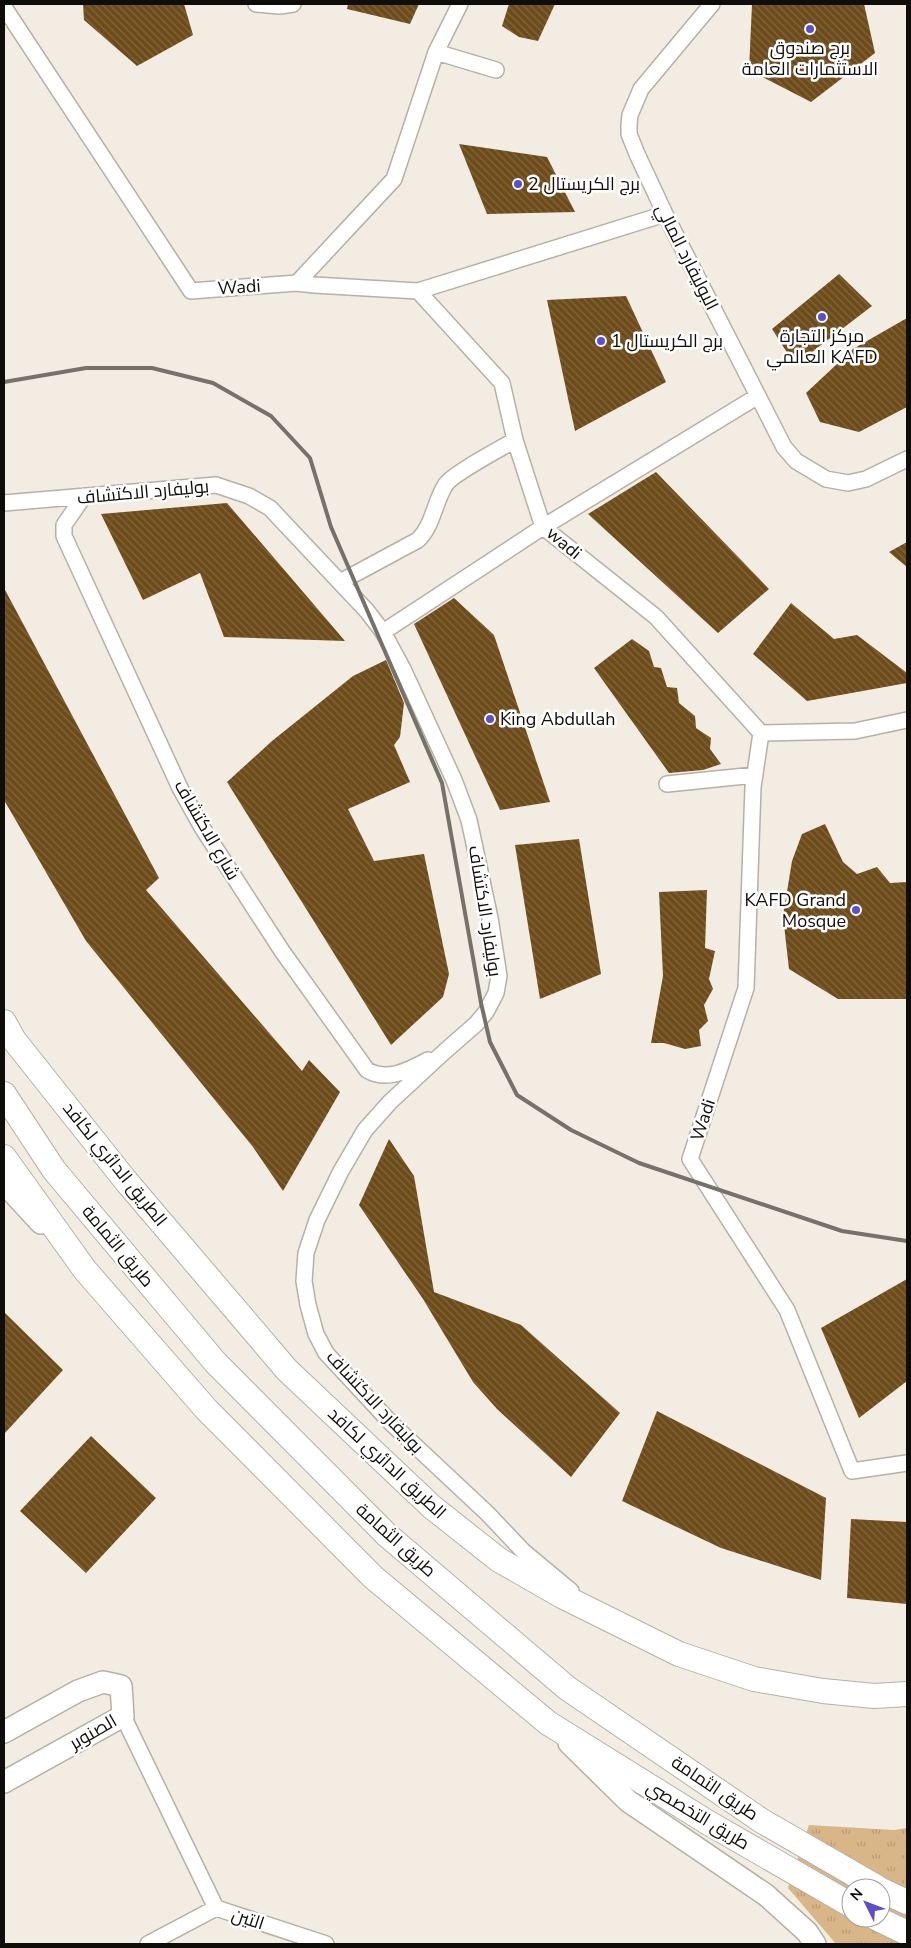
<svg xmlns="http://www.w3.org/2000/svg" width="911" height="1948" font-family="'Nunito Sans',Cairo,sans-serif">
  <style>
    .grass { fill: url(#grass-tufts); fill-rule: evenodd }
    .building { fill: url(#building-back-hatch) }
    .lines { fill: none; stroke-linecap: round; stroke-linejoin: round }
    .street-casing { stroke: #b7b0a7; stroke-width: 18 }
    .secondary-casing { stroke: #b7b0a7; stroke-width: 24 }
    .primary-casing { stroke: #b7b0a7; stroke-width: 26 }
    .street { stroke: #fff; stroke-width: 15 }
    .secondary { stroke: #fff; stroke-width: 21 }
    .primary { stroke: #fff; stroke-width: 24 }
    .rail { stroke: #76716b; stroke-width: 4 }
    .poi-dot { fill: #5e4ec7; stroke: #fff; stroke-width: 2 }
    .labels { text-anchor: middle; dominant-baseline: central; stroke-width: 5; stroke-linejoin: round; paint-order: stroke }
    .poi-label { font-size: 18px; fill: #0f0d0a; stroke: #fff; text-anchor: start }
    .street-label { font-size: 18px; fill: #0f0d0a; stroke: #fff }
  </style>
  <defs>
    <pattern id="grass-tufts" width="24" height="20" patternUnits="userSpaceOnUse" patternTransform="scale(1.25)"><rect width="24" height="20" fill="#d9b687"/><path d="M3 7l-1-3M5 7V3M7 7l1-3M15 17l-1-3M17 17v-4M19 17l1-3" fill="none" stroke="#b99b73"/></pattern>
    <pattern id="building-back-hatch" width="6" height="6" patternUnits="userSpaceOnUse" patternTransform="scale(1.25)"><rect width="6" height="6" fill="#6e4c1a"/><path d="M-1 5l2 2M0 0l6 6M5-1l2 2" fill="none" stroke="#806641"/></pattern>
  </defs>
  <rect width="100%" height="100%" fill="#f3ece2"/>
  <path class="grass" d="M809 1825 894 1830 907 1828V1944H836L788 1888ZM851 1888H881V1918H851Z"/>
  <path class="building" d="M83 4H184L193 35 137 66 84 20Z
    M348 4H419L410 24 347 9Z
    M509 4H555L538 41 519 37 502 26Z
    M752 4H864L875 53 811 102 749 70Z
    M459 144 547 157 575 212 487 214Z
    M839 274 872 306 795 365 772 329Z
    M626 296 666 382 575 431 547 300Z
    M907 318V407L859 432 820 422 806 393 853 349Z
    M656 472 769 589 718 633 588 514Z
    M227 503 345 641 224 637 200 573 143 600 101 514Z
    M907 542V567L889 552Z
    M4 588 159 878 146 890 302 1071 309 1060 340 1092 283 1191 253 1147 86 941 4 800Z
    M454 598 494 635 550 802 500 810 414 624Z
    M791 603 834 639 857 635 907 673V683L807 701 753 654Z
    M632 639 649 651 654 667 661 668 667 687 677 688 679 703 695 716 696 728 711 738 710 749 721 764 703 770 669 773 594 668Z
    M386 660 404 703 400 737 394 745 410 782 348 809 374 861 424 854 449 974 443 997 391 1045 227 782 272 741 353 676Z
    M825 824 843 862 857 874 877 867 890 883 907 882V999H838L789 969 783 916 792 861 802 834Z
    M579 839 601 974 540 999 515 845Z
    M707 890 705 948 715 951 709 979 713 989 704 1005 708 1021 699 1030 701 1046 685 1049 664 1043H651L663 976 659 892Z
    M389 1139 414 1176 434 1292 521 1325 620 1413 571 1477 497 1409 473 1382 423 1299 359 1205Z
    M907 1279V1381L859 1418 821 1328Z
    M4 1312 63 1370 4 1434Z
    M657 1411 826 1498 821 1580 721 1548 622 1501Z
    M91 1436 156 1498 86 1573 20 1511Z
    M851 1519 907 1522V1604L847 1598Z"/>
  <g class="lines">
    <g class="street-casing">
      <path id="street" d="M256 4 280 6 293 4
        M712 4 641 89 630 115 629 125V134L637 154 665 214 758 396 784 447 796 461 826 479 848 483 866 479 907 459
        M4 7 191 291 297 283 394 179 436 52 460 4
        M436 52 496 70
        M297 283 314 285 418 291 502 383 515 440 543 527 656 617 761 733 855 731 907 720
        M418 291 665 214
        M84 496 64 525V536L180 788 203 829 282 951 367 1070C387 1082 409 1070 428 1060
        M4 503 216 485 249 496 270 508 367 611 383 632 403 669 454 780 469 820 490 918 499 976 496 993 486 1012 476 1024 444 1052 390 1102 365 1130 341 1171 317 1220 306 1253 304 1281 308 1305 316 1334 326 1353 339 1367 392 1424 488 1514 523 1551 571 1591
        M340 582 418 540C434 524 434 502 446 484 454 473 500 449 515 440
        M383 632 543 527 758 396
        M761 733 753 787 746 988 690 1159 787 1310 852 1471 907 1463
        M667 784 755 775
        M123 1716 216 1908
        M148 1944 216 1908 326 1944"/>
    </g>
    <g class="secondary-casing">
      <path id="secondary" d="M4 1183 41 1223
        M4 1732 78 1691 103 1682 121 1686 123 1716 4 1782
        M569 1743 628 1801 766 1895 807 1932 815 1944"/>
    </g>
    <g class="primary-casing">
      <path id="primary" d="M4 1022 14 1040 126 1181 287 1370 432 1507 499 1560 562 1596 679 1654 754 1679 823 1691 874 1696 907 1694
        M4 1094 54 1170 215 1362 387 1535 567 1688 762 1821 878 1888
        M4 1157 85 1270 206 1409 373 1577 548 1723 707 1822 851 1905
        M881 1890 907 1902
        M876 1918 907 1933"/>
    </g>
    <use href="#street" class="street"/>
    <use href="#secondary" class="secondary"/>
    <use href="#primary" class="primary"/>
    <path class="rail" d="M4 382 86 368H152L213 383 271 416 310 458 331 527 442 783 481 1003 490 1042 517 1095 571 1130 639 1163 842 1231 907 1241"/>
  </g>
  <g class="poi-dot">
    <circle cx="810" cy="29" r="5"/>
    <circle cx="518" cy="184" r="5"/>
    <circle cx="822" cy="317" r="5"/>
    <circle cx="601" cy="341" r="5"/>
    <circle cx="490" cy="719" r="5"/>
    <circle cx="856" cy="910" r="5"/>
  </g>
  <g class="labels">
    <g class="poi-label">
      <text x="810" y="48" text-anchor="middle">برج صندوق<tspan x="810" dy="21">الاستثمارات العامة</tspan></text>
      <text x="528" y="184">برج الكريستال 2</text>
      <text x="822" y="336" text-anchor="middle">مركز التجارة<tspan x="822" dy="21">العالمي KAFD</tspan></text>
      <text x="611" y="341">برج الكريستال 1</text>
      <text x="500" y="719">King Abdullah</text>
      <text x="846" y="900" text-anchor="end">KAFD Grand<tspan x="846" dy="21">Mosque</tspan></text>
    </g>
    <g class="street-label">
      <text transform="translate(687 257) rotate(63)">البوليفارد المالي</text>
      <text transform="translate(239 287) rotate(-4)">Wadi</text>
      <text transform="translate(143 492) rotate(-5)">بوليفارد الاكتشاف</text>
      <text transform="translate(564 543) rotate(40)">wadi</text>
      <text transform="translate(207 830) rotate(60)">شارع الاكتشاف</text>
      <text transform="translate(485 911) rotate(81)">بوليفارد الاكتشاف</text>
      <text transform="translate(703 1120) rotate(-72)">Wadi</text>
      <text transform="translate(115 1164) rotate(51)">الطريق الدائري لكافد</text>
      <text transform="translate(118 1246) rotate(50)">طريق الثمامة</text>
      <text transform="translate(375 1402) rotate(47)">بوليفارد الاكتشاف</text>
      <text transform="translate(387 1463) rotate(43)">الطريق الدائري لكافد</text>
      <text transform="translate(396 1540) rotate(42)">طريق الثمامة</text>
      <text transform="translate(93 1732) rotate(-30)">الصنوبر</text>
      <text transform="translate(715 1788) rotate(34)">طريق الثمامة</text>
      <text transform="translate(698 1815) rotate(31)">طريق التخصصي</text>
      <text transform="translate(248 1919) rotate(18)">التين</text>
    </g>
  </g>
  <rect width="911" height="1948" fill="none" stroke="#0f0d0a" stroke-width="10"/>
  <g transform="translate(866 1903) rotate(312)"><circle r="24" fill="#ffffff" stroke="#9f9e9d"/>
  <path d="M0-4L9 19L0 12L-9 19Z" fill="#5e4ec7"/>
  <text y="-8" font-size="14" font-weight="bold" text-anchor="middle" fill="#0f0d0a">N</text>
  </g>
</svg>
